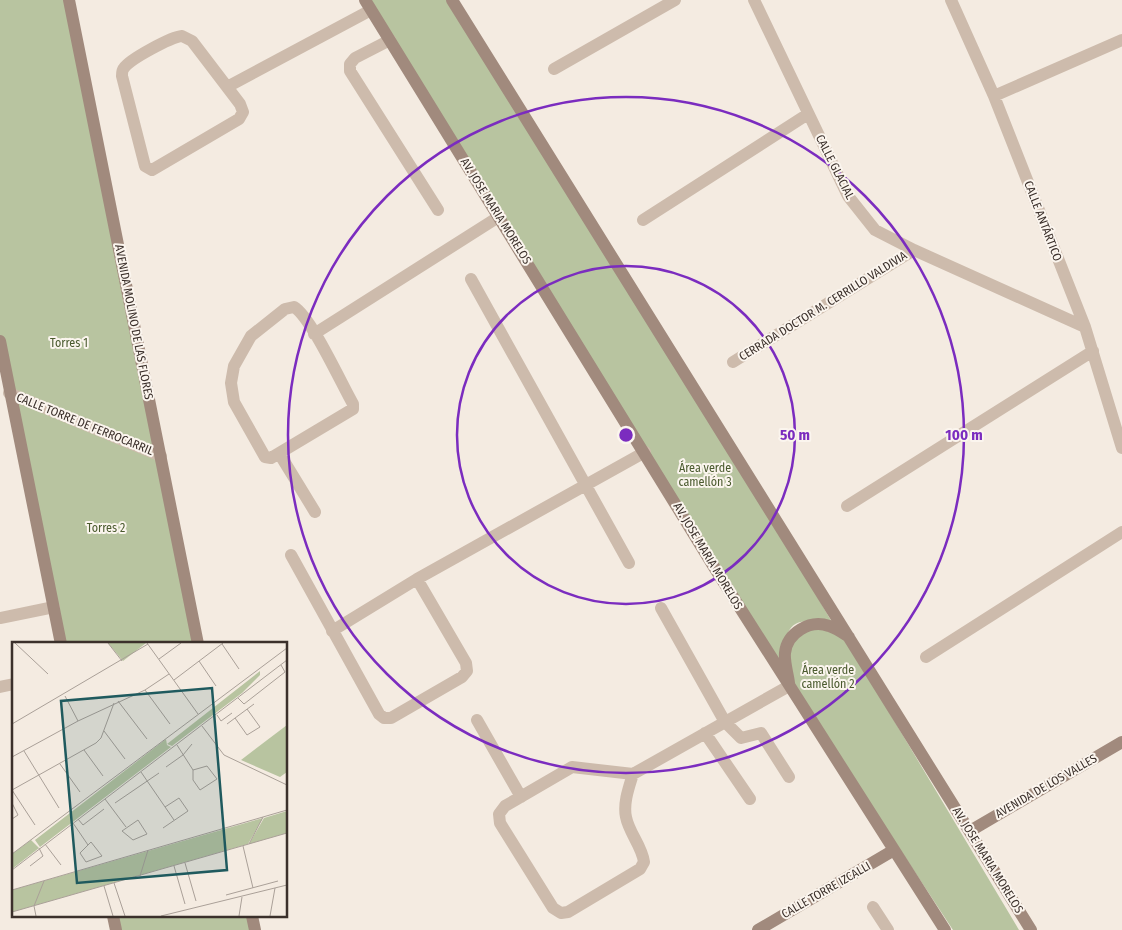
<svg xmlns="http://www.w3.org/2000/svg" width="1122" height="930" font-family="'Fira Sans Condensed',sans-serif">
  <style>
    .green { fill: #b8c4a0 }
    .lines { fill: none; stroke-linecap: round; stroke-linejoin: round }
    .street { stroke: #cdbbac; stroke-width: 12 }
    .secondary { stroke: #a18a7d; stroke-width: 12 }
    .ring { fill: none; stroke: #7b2cbf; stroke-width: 2.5 }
    .labels { text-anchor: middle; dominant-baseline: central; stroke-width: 4; stroke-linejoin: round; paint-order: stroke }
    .street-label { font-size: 12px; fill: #3b302b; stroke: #fbf5ee }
    .park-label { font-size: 12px; fill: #4a5a2e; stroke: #fbf5ee }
    .inset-road { fill: none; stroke: #aaa098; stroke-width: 1 }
    .view { fill: #1f5a5e; fill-opacity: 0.15; stroke: #1f5a5e; stroke-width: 2.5 }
    .inset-edge { fill: none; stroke: #3b302b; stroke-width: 2.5 }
    .centre { fill: #7b2cbf; stroke: #fbf5ee; stroke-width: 2.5 }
    .ring-label { font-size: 15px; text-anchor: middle; font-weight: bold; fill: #7b2cbf; stroke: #fbf5ee; stroke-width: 4; stroke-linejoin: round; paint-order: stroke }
  </style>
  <rect width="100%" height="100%" fill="#f4ebe1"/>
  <path class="green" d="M0 0H68L160 453 10 392 0 336Z
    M369 0H448L737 458 833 624C787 615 786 626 782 669Z
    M13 397 159 458 196 644H63Z
    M804 628H834L849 645 1019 930H953L798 694 790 678V637Z
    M117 916H249L252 930H119Z"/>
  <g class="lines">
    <path class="street" d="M754 0 848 196 875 230 914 250 1085 327
      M951 0 994 96 1085 327 1122 448
      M182 36 192 41 240 104 243 112 239 119 152 170 145 166 122 76C122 73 122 70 124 68 130 59 171 37 182 36Z
      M390 40 355 58 350 64V71L438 210
      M554 69 675 0
      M227 87 371 10
      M994 96 1122 40
      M643 220 808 114
      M471 279 629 563
      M294 307C311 317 341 383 353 404V409L271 458 265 457 234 402 231 383 234 366 251 336 285 309Z
      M314 334 500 216
      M733 362 914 250
      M9 393 161 456
      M279 453 315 512
      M847 506 1093 351
      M291 555 379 714 384 718H391L462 677 467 671 466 663 417 579
      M661 608 725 722 741 738 761 733 789 777
      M0 618 54 607
      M332 631 417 579 645 452
      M926 657 1122 532
      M0 687 14 684
      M477 720 521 797
      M705 733 750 799
      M633 774C629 787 623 803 626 817 629 833 642 846 644 862L640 869 568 912 561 913 553 908 500 823 499 814 505 806 572 767 633 774 789 686
      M873 907 888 930"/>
    <path class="secondary" d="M69 0 198 644
      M365 0 714 567 945 930
      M452 0 1031 930
      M0 341 61 644
      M789 683C788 674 784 662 785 653 787 633 810 619 829 626 836 628 843 633 849 637
      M970 831 1122 742
      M113 916 116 930
      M252 916 255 930
      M758 930 894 850"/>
  </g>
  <g class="ring">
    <circle cx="626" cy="435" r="169"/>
    <circle cx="626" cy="435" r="338"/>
  </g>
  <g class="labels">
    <g class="street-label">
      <text transform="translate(835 167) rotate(63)">CALLE GLACIAL</text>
      <text transform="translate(496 211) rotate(58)">AV. JOSE MARIA MORELOS</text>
      <text transform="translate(1043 221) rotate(69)">CALLE ANTÁRTICO</text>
      <text transform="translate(823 306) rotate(-32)">CERRADA DOCTOR M. CERRILLO VALDIVIA</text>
      <text transform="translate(134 322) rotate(79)">AVENIDA MOLINO DE LAS FLORES</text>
      <text transform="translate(85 424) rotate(22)">CALLE TORRE DE FERROCARRIL</text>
      <text transform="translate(708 556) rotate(59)">AV. JOSE MARIA MORELOS</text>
      <text transform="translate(1046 786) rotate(-30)">AVENIDA DE LOS VALLES</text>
      <text transform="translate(988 860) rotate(58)">AV. JOSE MARIA MORELOS</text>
      <text transform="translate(826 890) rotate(-30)">CALLE TORRE IZCALLI</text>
    </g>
    <g class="park-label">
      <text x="69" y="343">Torres 1</text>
      <text x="705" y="468">Área verde<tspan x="705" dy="14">camellón 3</tspan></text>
      <text x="106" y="528">Torres 2</text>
      <text x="828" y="670">Área verde<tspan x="828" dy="14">camellón 2</tspan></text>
    </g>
  </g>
  <g transform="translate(12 642)">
    <rect width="275" height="275" fill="#f4ebe1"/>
    <path d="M96 1H134L111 19ZM248 29V33L230 51 160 104 155 102ZM275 83V130L268 135 229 118ZM154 97 155 103 159 105 28 205 23 198ZM275 169V191L237 202 252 176ZM251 176 236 202 0 270V248ZM19 198 27 206 0 227V212Z" fill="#b8c4a0"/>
    <path class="inset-road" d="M3 1 36 32M96 1 110 19M135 1 186 72M210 2 227 27M147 17 169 1M187 19 204 44M162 38 211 1M133 48 158 82M53 54 66 79M226 56 232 62 273 30 269 23M106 59 135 97M205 73 209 79 220 71M223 76 235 93 248 85 235 67M0 82 136 2M215 82 242 62M190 84 212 113 275 143M92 89 113 117M165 103 181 128V138L188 148 205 137 195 124 181 128M72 108 91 134M12 109 47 166M0 115 66 79 133 48 157 32M48 122 68 150M154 125 171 113 180 102M129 130 162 178M0 148 84 101 89 96 102 61M0 148 23 183M93 157 114 185M0 161 6 173 0 177M103 161 147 131M66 177 71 183 92 167M126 178 135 192 121 198 110 189ZM61 181 76 203M151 186 176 169 167 156 153 165M79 200 90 214 74 220 68 211ZM33 202 49 223M237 202 251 175M231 204 241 246M0 212 275 6M173 221 184 259M18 224 31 214 27 206M162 224 173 262M0 228 275 18M128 234 136 208M102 241 113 274M92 244 101 274M0 248 275 168M214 253 266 239M0 270 275 191M24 274 22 264 32 239M149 274 275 243M227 274 230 255M258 274 263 246"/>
    <path class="view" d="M200 46 215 228 65 241 49 59Z"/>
    <rect width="275" height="275" class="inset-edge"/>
  </g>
  <circle cx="626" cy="435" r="8" class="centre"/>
  <g class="ring-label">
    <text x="795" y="440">50 m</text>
    <text x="964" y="440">100 m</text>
  </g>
</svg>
